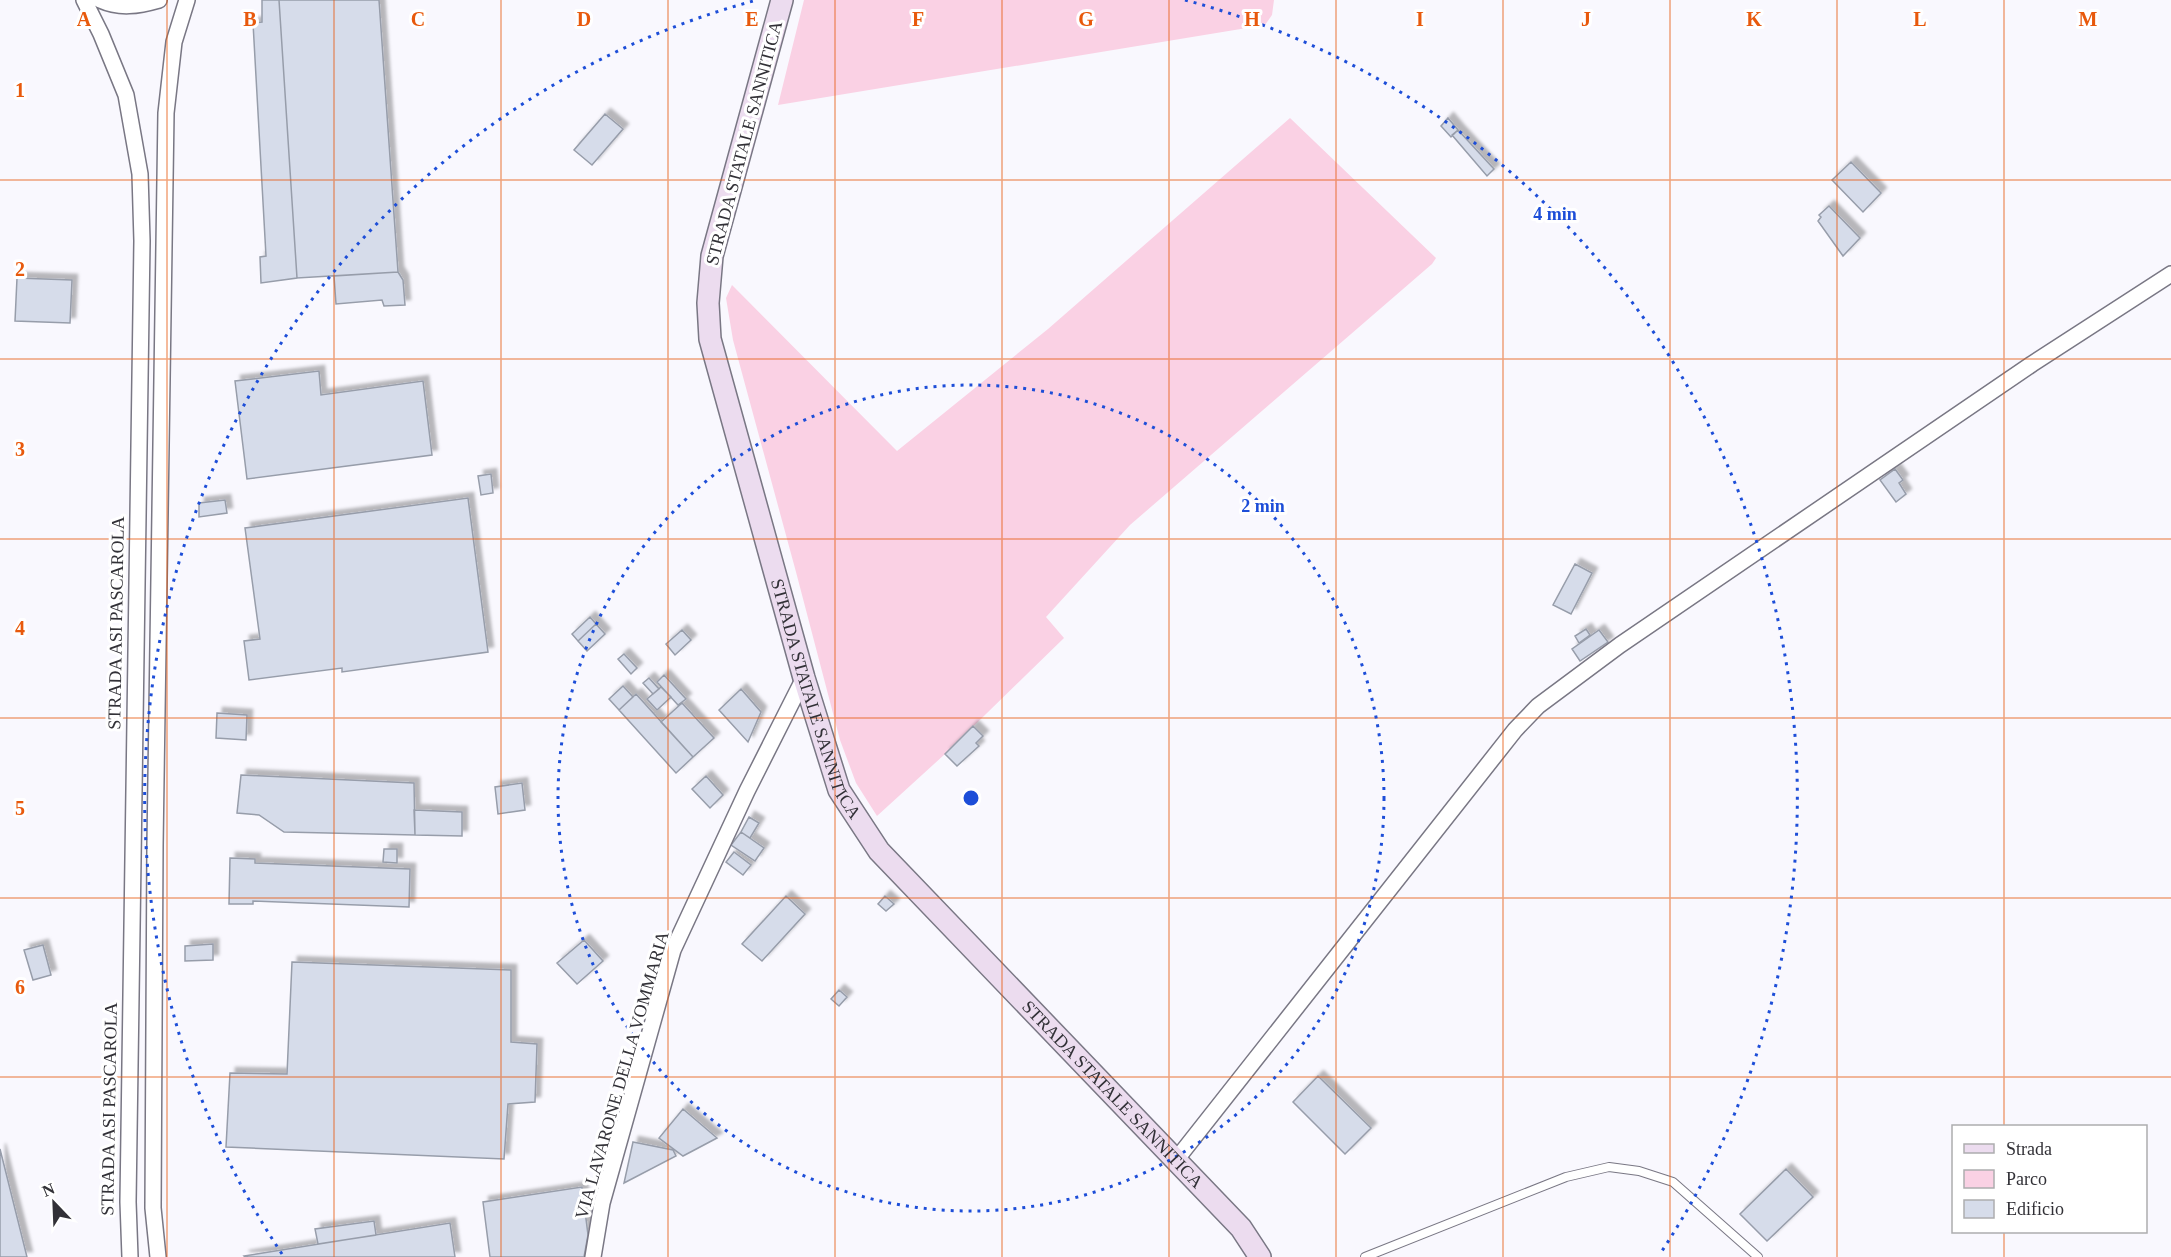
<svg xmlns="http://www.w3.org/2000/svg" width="2171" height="1257" font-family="Georgia,serif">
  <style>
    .green { fill: #fad1e4 }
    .building { fill: #d6dcea; stroke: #979daa; stroke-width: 1.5; filter: url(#shadow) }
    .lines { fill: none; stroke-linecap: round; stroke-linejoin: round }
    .lane-casing { stroke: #797784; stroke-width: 10 }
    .street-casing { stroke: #797784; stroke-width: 18 }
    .secondary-casing { stroke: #797784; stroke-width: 24 }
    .lane { stroke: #fff; stroke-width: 8 }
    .street { stroke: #fff; stroke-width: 15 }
    .secondary { stroke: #ecdcef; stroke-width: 21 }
    .grid { fill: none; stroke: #e8590c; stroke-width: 1.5; stroke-opacity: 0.55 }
    .ring { fill: none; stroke: #1d4ed8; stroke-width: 3; stroke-dasharray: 3 6 }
    .labels { text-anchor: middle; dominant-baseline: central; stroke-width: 6; stroke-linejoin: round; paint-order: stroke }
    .street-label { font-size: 18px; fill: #323137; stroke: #fff }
    .grid-label { font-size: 20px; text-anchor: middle; font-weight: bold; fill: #e8590c; stroke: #fff; stroke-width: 6; stroke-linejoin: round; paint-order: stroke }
    .centre { fill: #1d4ed8; stroke: #fff; stroke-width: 3 }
    .ring-label { font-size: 18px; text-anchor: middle; font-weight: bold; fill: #1d4ed8; stroke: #fff; stroke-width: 6; stroke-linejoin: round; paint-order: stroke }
  </style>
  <defs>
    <filter id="shadow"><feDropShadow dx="5.5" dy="-5.5" stdDeviation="1.5" flood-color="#0004"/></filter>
  </defs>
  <rect width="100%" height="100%" fill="#f9f8fe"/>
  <path class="green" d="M804 0H1274L1272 15 1265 25 778 105Z
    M1290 118 1436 258 1432 264 1130 525 1046 617 1064 638 945 754 877 816 856 783 840 740 796 572 733 340 726 298 732 285 897 451 1048 329Z"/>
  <path class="building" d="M262 0H279L297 278 261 283 260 257 266 256 253 23 262 22Z
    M279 0H379L398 272 297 278Z
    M605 114 623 129 592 165 574 150Z
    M1448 118 1458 130 1451 137 1441 126Z
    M1458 130 1494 169 1487 176 1452 135Z
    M1851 162 1881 193 1863 212 1832 180Z
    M1829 206 1860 238 1843 256 1818 221 1821 217 1819 215Z
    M398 272 403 280 405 305 384 306 382 300 336 304 334 276Z
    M17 278 72 280 70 323 15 321Z
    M319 371 321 395 423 381 432 455 247 479 235 381Z
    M1895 469 1903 480 1899 483 1906 494 1896 502 1880 480Z
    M491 474 493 493 481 495 478 476Z
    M468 498 488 652 342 672V668L249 680 244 641 260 639 245 528Z
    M225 500 227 513 199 517V503Z
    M1575 564 1592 573 1571 614 1553 605Z
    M590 617 596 624 578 641 572 634Z
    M596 624 605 634 587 651 578 641Z
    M1586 629 1590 635 1579 643 1575 636Z
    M682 630 691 640 675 655 666 644Z
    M1599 630 1608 642 1580 661 1572 649Z
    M624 654 637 668 631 674 618 659Z
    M664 675 686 699 678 705 657 682Z
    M649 678 659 689 653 694 643 683Z
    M623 686 633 697 619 710 609 699Z
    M661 687 671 697 657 710 647 699Z
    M741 689 761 712 748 742 719 710Z
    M636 694 693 757 676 773 619 710Z
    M682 703 714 738 693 757 661 722Z
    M217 713 247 715 246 740 216 738Z
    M973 726 983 736 976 743 979 746 957 766 945 754Z
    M241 775 414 783 415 835 284 832 259 815 237 813Z
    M706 776 723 795 710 808 692 789Z
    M522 783 525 810 498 814 495 787Z
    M414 810 462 812V836L415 835Z
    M749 817 759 823 750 838 741 832Z
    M741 832 764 848 755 861 731 845Z
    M384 849H397V863L383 862Z
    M734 852 751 865 743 875 726 862Z
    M230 858 255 859V863L410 869 409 907 253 901V904H229Z
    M786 896 805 914 762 961 742 944Z
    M885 896 894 904 886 911 878 904Z
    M584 940 603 961 577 984 557 963Z
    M213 944V960L185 961V946Z
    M43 945 51 975 33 980 24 950Z
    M292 962 511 970V1042L537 1044 535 1102 508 1104 504 1159 226 1147 230 1073 287 1074Z
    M839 990 847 997 839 1006 831 999Z
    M1318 1076 1371 1128 1345 1154 1293 1102Z
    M683 1109 717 1138 683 1156 659 1138Z
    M633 1142 673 1150 676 1156 624 1183Z
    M0 1149 27 1257H0Z
    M1786 1169 1813 1197 1767 1241 1740 1214Z
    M582 1187 588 1235 584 1257H490L483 1202Z
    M374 1221 376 1235 318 1244 315 1229Z
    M450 1223 455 1257H245L244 1256Z"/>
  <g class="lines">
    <g class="lane-casing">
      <path id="lane" d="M1365 1257 1566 1177 1609 1167 1639 1171 1673 1182 1758 1257"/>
    </g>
    <g class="street-casing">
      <path id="street" d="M84 0 101 34 126 95 140 174 142 241 128 1202 130 1257
        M100 0C120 9 138 6 159 0
        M1176 1160 1515 730 1538 706 1620 645 2032 364 2171 274
        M158 1257 153 1208 155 845 166 113 174 42 187 0
        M593 1257 602 1203 673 950 747 791 804 678"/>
    </g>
    <g class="secondary-casing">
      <g id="secondary">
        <path id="s1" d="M782 0 712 256 708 303 710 339 804 678 839 790 879 851 1241 1228 1260 1257"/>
      </g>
    </g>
    <use href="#lane" class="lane"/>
    <use href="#street" class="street"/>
    <use href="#secondary" class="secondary"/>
  </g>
  <path class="grid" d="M167 0V1257M334 0V1257M501 0V1257M668 0V1257M835 0V1257M1002 0V1257M1169 0V1257M1336 0V1257M1503 0V1257M1670 0V1257M1837 0V1257M2004 0V1126M0 180H2171M0 359H2171M0 539H2171M0 718H2171M0 898H2171M0 1077H2171M2004 1232V1257"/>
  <g class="ring">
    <circle cx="971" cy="798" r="413"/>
    <path d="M282 1254A826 826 0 0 1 757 0M1185 0A826 826 0 0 1 1660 1254"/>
  </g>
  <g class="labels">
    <g class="street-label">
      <text transform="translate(744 143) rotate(-75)">STRADA STATALE SANNITICA</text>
      <text transform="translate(116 623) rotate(-89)">STRADA ASI PASCAROLA</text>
      <text stroke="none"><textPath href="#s1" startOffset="724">STRADA STATALE SANNITICA</textPath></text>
      <text transform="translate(622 1075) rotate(-74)">VIA LAVARONE DELLA VOMMARIA</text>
      <text stroke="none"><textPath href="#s1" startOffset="1228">STRADA STATALE SANNITICA</textPath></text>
      <text transform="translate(109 1109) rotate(-89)">STRADA ASI PASCAROLA</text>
    </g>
  </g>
  <g class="grid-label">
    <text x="84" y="26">A</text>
    <text x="250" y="26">B</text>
    <text x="418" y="26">C</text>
    <text x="584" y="26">D</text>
    <text x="752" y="26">E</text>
    <text x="918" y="26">F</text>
    <text x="1086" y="26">G</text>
    <text x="1252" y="26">H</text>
    <text x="1420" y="26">I</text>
    <text x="1586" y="26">J</text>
    <text x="1754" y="26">K</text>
    <text x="1920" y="26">L</text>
    <text x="2088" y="26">M</text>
    <text x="20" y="97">1</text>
    <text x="20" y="276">2</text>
    <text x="20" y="456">3</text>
    <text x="20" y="635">4</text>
    <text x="20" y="815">5</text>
    <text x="20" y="994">6</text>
  </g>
  <circle cx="971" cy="798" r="9" class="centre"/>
  <g class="ring-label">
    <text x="1555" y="220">4 min</text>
    <text x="1263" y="512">2 min</text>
  </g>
  <rect x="1952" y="1125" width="195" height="108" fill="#ffffff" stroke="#adadaf" stroke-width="1.5"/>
  <rect x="1964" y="1144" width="30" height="9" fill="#ecdcef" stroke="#adadaf" stroke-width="1.5"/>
  <text x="2006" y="1155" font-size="18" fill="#323137">Strada</text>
  <rect x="1964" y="1170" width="30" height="18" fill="#fad1e4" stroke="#adadaf" stroke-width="1.5"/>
  <text x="2006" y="1185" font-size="18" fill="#323137">Parco</text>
  <rect x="1964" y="1200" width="30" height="18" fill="#d6dcea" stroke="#adadaf" stroke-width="1.5"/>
  <text x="2006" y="1215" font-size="18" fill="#323137">Edificio</text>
  <g transform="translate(54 1203) rotate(337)" stroke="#ffffff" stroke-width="4.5" paint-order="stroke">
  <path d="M0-4.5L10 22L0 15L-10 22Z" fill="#323137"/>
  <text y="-9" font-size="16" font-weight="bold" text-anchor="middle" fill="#323137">N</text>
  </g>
</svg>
